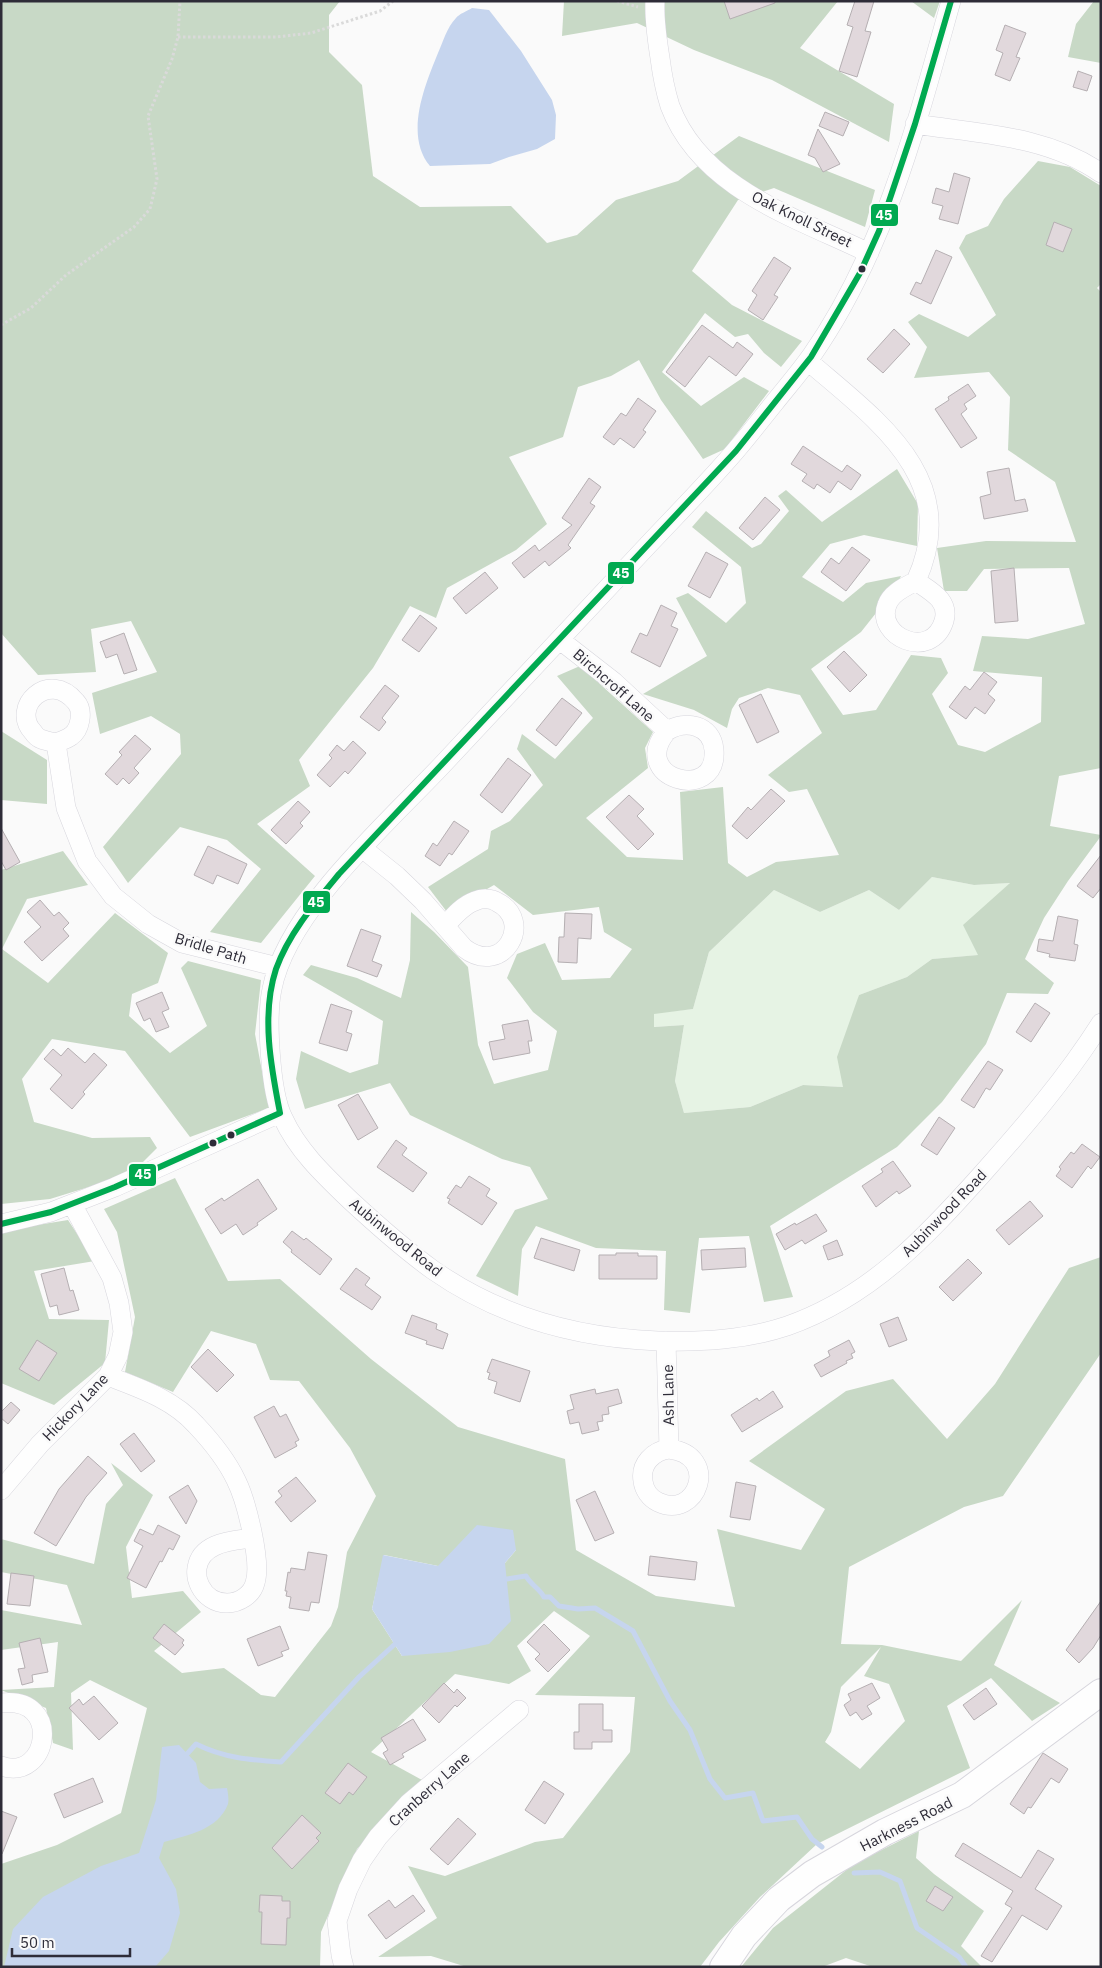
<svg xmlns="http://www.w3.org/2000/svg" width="1102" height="1968" font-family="'IBM Plex Sans',sans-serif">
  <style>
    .green { fill: #e6f3e4 }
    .forest { fill: #c8d9c6; fill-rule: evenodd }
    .water { fill: #c6d5ee }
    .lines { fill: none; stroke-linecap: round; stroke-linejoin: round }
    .stream { stroke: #c6d5ee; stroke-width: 5 }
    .building { fill: #e1d8dc; stroke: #b5afb2 }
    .street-casing { stroke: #d7d6dd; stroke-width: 20 }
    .secondary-casing { stroke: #d7d6dd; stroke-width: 28 }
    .path { stroke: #dadada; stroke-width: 3; stroke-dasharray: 2.5 2.5; stroke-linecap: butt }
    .street { stroke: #fefefe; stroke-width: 19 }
    .secondary { stroke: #fefefe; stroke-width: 26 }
    .bus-1-casing { stroke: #fafafa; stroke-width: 10 }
    .bus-1 { stroke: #00a950; stroke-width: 6 }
    .bus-dot { fill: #2e2c38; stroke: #fafafa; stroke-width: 2 }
    .labels { text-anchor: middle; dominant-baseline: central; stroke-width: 5; stroke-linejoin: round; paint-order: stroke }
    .street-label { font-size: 15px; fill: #2e2c38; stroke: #fafafa }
    .line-badge { stroke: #fafafa; stroke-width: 2 }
    .badge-label { font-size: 14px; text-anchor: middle; font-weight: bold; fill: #fff }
  </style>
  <rect width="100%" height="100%" fill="#fafafa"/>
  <path class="green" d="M932 877 974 885 1010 883 979 955 932 959 907 977 859 995 844 1087 803 1085 750 1107 684 1113 675 1081 684 1025 653 1027 654 1013 693 1009 709 952 774 890 820 912 869 890 899 910Z"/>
  <path class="forest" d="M1 1H340L329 15V52L362 85 373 176 420 207 511 206 547 243 577 235 616 200 678 181 739 136 875 190 865 227 774 188 738 200 692 271 732 305 802 341 781 367 764 353 748 334 735 337 705 313 662 372 701 406 744 377 769 391 725 449 703 459 661 400 639 360 611 376 578 387 563 437 509 457 547 524 516 550 447 588 436 618 410 606 373 668 299 760 310 786 257 824 315 876 261 943 210 932 261 869 227 840 180 827 128 883 103 847 181 754 180 734 151 716 100 734 92 693 157 672 131 621 91 629 96 672 38 675 1 633Z
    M564 1H838L800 48 894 104 889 142 772 80 694 50 637 23 562 36Z
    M911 1H940L934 18Z
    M1094 1H1101V63L1068 57 1076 24Z
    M1038 161 1070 167 1101 186V284L1097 288 1101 292V768L1059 776 1050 826 1101 835V836L1068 881 1044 918 1025 959 1054 983 1048 994 1007 993 986 1044 942 1102 897 1147 770 1226 793 1297 764 1302 749 1236 699 1238 690 1313 664 1310 666 1251 596 1248 536 1226 522 1249 518 1296 476 1276 515 1210 548 1199 530 1167 502 1159 410 1115 390 1083 305 1109 296 1079 301 1051 350 1073 378 1064 383 1021 303 975 311 965 357 978 401 998 410 960 411 912 434 932 468 967 478 1045 494 1084 548 1070 557 1031 533 1012 507 978 517 954 545 943 562 980 610 978 632 949 604 932 599 907 533 915 494 885 447 912 428 887 488 849 491 831 510 821 543 785 517 749 522 734 555 759 593 718 557 676 580 666 653 732 645 748 648 768 586 818 627 857 683 860 680 792 723 787 728 863 747 877 776 862 839 855 807 789 789 792 768 775 822 733 800 695 768 688 739 698 732 709 727 728 694 710 643 694 707 656 676 598 688 593 726 623 746 603 741 567 692 527 706 511 752 548 761 544 789 511 778 496 786 490 822 522 897 469 918 504 917 546 864 535 830 544 802 577 843 602 866 583 901 576 895 589 861 632 811 669 843 715 876 710 911 655 941 658 948 673 932 694 958 745 985 752 1041 722 1042 677 973 671 982 636 1028 639 1085 624 1069 568 984 569 967 591H944L937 548 986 541 1076 542 1055 482 1008 450 1010 397 989 372 914 378 927 347 908 322 919 314 968 337 996 315 959 248 966 235 988 226 1004 199ZM932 877 974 885 1010 883 963 925 978 955 932 959 907 977 859 995 837 1057 843 1087 803 1085 750 1107 684 1113 675 1081 684 1025 654 1027V1014L693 1009 709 952 774 890 820 912 869 890 899 910Z
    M1 731 47 760V804L1 800Z
    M63 851 88 885 27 899 2 949 48 983 115 913 168 953 158 983 132 994 129 1016 170 1053 207 1026 181 968 188 961 261 980 255 1034 269 1108 190 1137 125 1051 52 1039 22 1079 34 1122 92 1138 150 1137 157 1148 131 1174 50 1199 1 1204V870Z
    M175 1178 228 1281 280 1279 371 1359 458 1427 565 1459 576 1550 656 1596 735 1607 717 1529 801 1550 825 1509 749 1461 846 1391 893 1379 947 1439 995 1384 1069 1268 1101 1257V1353L1003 1496 964 1507 849 1567 841 1644 882 1645 961 1661 1022 1600 994 1665 1060 1703 1032 1721 991 1678 947 1706 970 1768 817 1844 760 1897 719 1942 700 1967H467L431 1956 378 1957 437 1918 408 1866 445 1876 535 1842 563 1838 630 1752 635 1697 535 1695 590 1636 554 1611 517 1646 531 1671 509 1684 455 1674 371 1752 422 1780 357 1849 321 1932 320 1967H1V1864L57 1845 121 1813 147 1708 90 1680 71 1693 73 1750 53 1743 46 1708 1 1690 54 1687 58 1642 1 1650V1610L82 1625 67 1585 1 1572V1539L94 1564 106 1504 123 1485 111 1463 153 1495 126 1547 132 1598 183 1591 201 1612 154 1651 182 1673 224 1668 261 1695 275 1697 331 1626 338 1607 347 1552 376 1496 350 1448 299 1381 270 1380 256 1344 211 1331 173 1392 125 1372 135 1317 117 1232 104 1209ZM516 1550 505 1563 402 1656 372 1609 384 1555 438 1566ZM881 1647 864 1676 889 1684 905 1721 860 1769 825 1742 831 1732 841 1687Z
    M68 1220 95 1261 34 1271 49 1319 109 1320 105 1363 54 1405 1 1383V1231Z
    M919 1831 916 1858 934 1874 984 1911 961 1946 982 1967H873L846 1958 822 1967H741L773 1928 854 1864Z"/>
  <path class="water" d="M472 8 489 10 521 51 552 100 556 115 555 139 537 149 509 157 490 164 430 166C404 135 425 85 438 53 443 42 447 27 456 18 459 14 467 11 472 8Z
    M477 1525 513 1530 516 1550 505 1563 511 1621 489 1644 450 1652 402 1656 372 1609 383 1555 438 1566Z
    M179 1745 196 1763 200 1782 209 1789 227 1788C228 1793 229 1800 228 1804 218 1830 188 1835 164 1842L159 1858 176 1889 180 1913 169 1951 155 1967H4L13 1929 43 1897 101 1866 139 1853 156 1800 162 1747Z"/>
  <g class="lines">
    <path class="stream" d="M507 1579 526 1576C531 1585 539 1588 544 1597H550L559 1606 578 1609 595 1608 633 1631 670 1701 690 1730 710 1779 725 1798 753 1793 763 1821 797 1817 812 1839 822 1847
      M187 1754 196 1744C224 1758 250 1760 281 1762L359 1677 395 1644
      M854 1873 880 1872 900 1881 917 1928 959 1957 966 1967"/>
  </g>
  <path class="building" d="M724 1H775V3L730 19Z
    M855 1H874L865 31 871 32 857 77 839 71 853 27 847 25Z
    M1005 25 1026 33 1016 57 1020 58 1010 81 995 75 1003 53 996 50Z
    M1078 71 1092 76 1087 91 1073 87Z
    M825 112 849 122 843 136 819 126Z
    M818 129 840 164 823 172 815 158 808 155Z
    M954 173 970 178 958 224 939 219 943 206 932 203 936 188 949 192Z
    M1054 222 1072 229 1063 252 1046 245Z
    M936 250 952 257 931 304 910 294 916 282 921 284Z
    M774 257 791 268 774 295 778 297 763 320 748 310 757 295 752 291Z
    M702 325 733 348 737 342 753 354 736 376 709 356 685 387 666 372Z
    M894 329 910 344 883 373 867 359Z
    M968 384 976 396 964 404 967 409 961 414 977 438 961 448 935 409 949 400 948 397Z
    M638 398 656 411 643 430 646 432 634 448 620 438 614 445 603 437 621 413 626 416Z
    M803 446 842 472 847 465 861 475 851 490 838 481 830 493 817 484 814 489 802 481 807 474 791 464Z
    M1009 468 1015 501 1025 499 1028 511 984 519 980 497 991 494 987 472Z
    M589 478 601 487 590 503 595 506 568 545 571 548 549 566 545 561 524 578 512 563 535 545 539 551 572 525 562 518Z
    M765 497 780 510 753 540 739 528Z
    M852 547 870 560 846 591 821 572 831 558 839 564Z
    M706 552 728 564 710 598 688 586Z
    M1014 568 1018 621 995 623 991 571Z
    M485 572 498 588 466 614 453 598Z
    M661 605 677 613 671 626 678 629 660 667 631 652 640 633 647 636Z
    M420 615 437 628 419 652 402 640Z
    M124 633 137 670 124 674 117 654 106 658 100 642Z
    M844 651 867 675 850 692 827 667Z
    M984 672 997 682 988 694 995 700 985 714 975 707 966 719 949 707 965 686 970 690Z
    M385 685 399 696 382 718 386 722 379 731 360 717Z
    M761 694 779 732 757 743 739 705Z
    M562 698 582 713 556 746 536 730Z
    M135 735 151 749 134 768 139 773 129 784 123 778 117 785 105 774 122 755 119 752Z
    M353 741 366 753 348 774 345 771 330 787 317 775 332 758 329 755 337 745 344 751Z
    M508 758 531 775 502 813 480 795Z
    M771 789 785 801 747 839 732 826 748 807 751 810Z
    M629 795 644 809 637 816 654 834 638 850 606 817Z
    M298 801 310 812 300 823 303 826 286 844 271 830Z
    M454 821 469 831 452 855 449 853 440 866 425 856 433 843 437 846Z
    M1 828 20 862 6 870 1 861Z
    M208 846 247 864 238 884 217 875 213 884 194 875Z
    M1101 855V888L1093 898 1077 886Z
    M40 900 54 916 59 912 69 923 63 929 69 936 42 961 24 942 41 927 27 912Z
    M565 913 592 914 591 939 578 938 577 963 558 962 559 937H564Z
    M1058 916 1078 920 1074 944 1078 945 1075 961 1049 957 1050 954 1037 951 1039 939 1053 941Z
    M361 929 381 936 372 961 382 965 377 977 347 966Z
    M162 992 169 1009 162 1012 169 1027 156 1032 150 1018 144 1021 136 1003Z
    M1035 1003 1050 1013 1031 1042 1016 1032Z
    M331 1004 352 1011 346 1032 352 1034 347 1051 319 1043Z
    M528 1020 532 1041H528L530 1053 493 1060 489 1042 505 1039 502 1025Z
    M68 1048 85 1063 94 1053 107 1065 83 1092 85 1094 72 1109 50 1089 62 1075 44 1059 53 1049 61 1056Z
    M988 1061 1003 1070 990 1090 986 1088 974 1108 961 1100Z
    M358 1094 378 1128 358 1140 338 1105Z
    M939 1117 955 1128 937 1155 921 1145Z
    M396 1140 407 1148 402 1155 427 1173 413 1192 377 1167Z
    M1082 1144 1100 1157 1091 1169 1088 1166 1072 1188 1056 1176 1061 1169 1059 1167 1071 1152 1074 1154Z
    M893 1161 911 1186 899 1194 897 1191 876 1207 862 1186 883 1172 881 1169Z
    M469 1176 490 1189 486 1196 497 1203 482 1225 448 1203 450 1199 447 1198 456 1185 461 1188Z
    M258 1179 277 1209 257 1223 258 1225 243 1235 236 1224 221 1234 205 1209 222 1198 224 1201Z
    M1030 1201 1043 1216 1009 1245 996 1230Z
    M816 1214 827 1231 805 1244 802 1240 785 1250 776 1234 795 1223 796 1225Z
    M292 1231 304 1240 306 1238 332 1259 320 1275 291 1252 292 1250 283 1242Z
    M541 1238 580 1250 574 1271 534 1258Z
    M837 1240 843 1255 828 1260 823 1246Z
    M745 1248 746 1267 702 1270 701 1250Z
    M616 1253H638V1256H657V1279H599V1255H616Z
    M968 1259 982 1273 953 1301 939 1287Z
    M64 1268 70 1291 73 1290 79 1310 59 1315 57 1305 50 1307 41 1274Z
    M356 1268 370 1278 365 1285 381 1297 372 1310 340 1289Z
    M412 1315 437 1324 436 1329 448 1334 443 1349 426 1344 427 1341 405 1333Z
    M898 1317 907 1340 889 1347 880 1324Z
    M37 1340 57 1353 39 1381 19 1369Z
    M849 1340 855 1352 851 1354 853 1358 846 1361 847 1363 821 1377 814 1365 830 1356 828 1351Z
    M208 1349 234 1375 217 1392 191 1367Z
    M492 1359 530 1371 520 1402 494 1393 497 1382 488 1379 490 1373 487 1372Z
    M595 1389 596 1394 618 1389 622 1403 608 1407 609 1414 602 1415 603 1421 597 1422 599 1430 582 1434 579 1422 570 1424 567 1411 574 1409 570 1395Z
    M773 1391 783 1407 742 1432 731 1415 757 1398 759 1401Z
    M11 1402 20 1410 8 1424 1 1418V1412Z
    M274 1406 280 1417 286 1414 299 1440 295 1442 297 1446 275 1458 254 1417Z
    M134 1433 155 1461 141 1472 120 1444Z
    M88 1456 107 1473 86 1497 56 1546 34 1533 59 1489Z
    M296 1477 316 1501 291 1522 275 1502 282 1496 278 1491Z
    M736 1482 756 1486 750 1520 730 1517Z
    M188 1485 197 1501 186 1524 169 1497Z
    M595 1491 614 1533 595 1541 576 1500Z
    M158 1525 180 1536 173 1550 169 1548 162 1562 160 1561 146 1588 127 1578 143 1546 134 1541 140 1529 153 1535Z
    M308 1552 327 1555 319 1603 311 1602 309 1611 289 1608 291 1597 286 1596 287 1591H285L288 1572 290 1573 291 1568 305 1570Z
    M650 1556 697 1562 695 1580 648 1575Z
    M11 1573 34 1576 30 1606 7 1604Z
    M1101 1601V1635L1093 1648 1079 1663 1066 1650Z
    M164 1624 184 1640 182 1643 184 1645 175 1655 153 1638Z
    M544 1624 570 1650 548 1672 535 1659 540 1654 527 1642Z
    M280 1626 289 1649 281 1652 283 1656 258 1666 247 1639Z
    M40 1638 48 1672 32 1675 33 1682 22 1685 18 1669 25 1668 19 1643Z
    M444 1683 454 1693 457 1689 466 1698 457 1707 455 1705 439 1723 422 1706Z
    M872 1683 880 1698 867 1706 872 1714 862 1720 856 1712 850 1716 844 1705 851 1700 848 1694Z
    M986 1688 997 1704 974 1720 963 1705Z
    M94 1696 118 1723 99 1740 69 1708 79 1699 83 1705Z
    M579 1704H603V1730H612V1742H592V1749H574V1732H579Z
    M413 1719 426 1740 402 1754 404 1757 390 1765 383 1753 388 1750 381 1738Z
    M1043 1753 1068 1769 1059 1783 1051 1778 1031 1808 1028 1807 1024 1814 1010 1804Z
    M348 1763 367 1777 353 1795 349 1792 340 1804 325 1793Z
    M93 1778 103 1802 64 1818 54 1794Z
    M544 1781 564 1794 545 1824 525 1810Z
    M1 1811 17 1817 2 1854 1 1853Z
    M302 1815 321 1833 316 1838 319 1841 292 1869 272 1848Z
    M458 1818 476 1834 448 1865 430 1849Z
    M963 1843 1021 1878 1038 1850 1054 1859 1035 1889 1062 1906 1047 1930 1022 1915 992 1962 981 1956 1012 1908 1005 1904 1013 1891 955 1856Z
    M935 1886 953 1897 943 1911 926 1901Z
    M260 1895 282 1896V1901H290V1918H287L286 1945 261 1944 262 1912H259Z
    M413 1895 425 1911 386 1939 368 1915 389 1900 395 1908Z"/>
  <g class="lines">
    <g class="street-casing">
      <path id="street" d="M655 1C654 20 657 39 660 58 662 74 665 90 670 106 701 189 797 218 869 253
        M951 1C917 123 885 250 812 355 800 372 787 387 775 402 762 418 750 434 737 449 709 482 678 513 648 545 580 618 512 691 444 763 390 821 287 910 272 989 266 1017 270 1092 283 1118 298 1151 325 1176 351 1201 377 1225 404 1249 433 1270 499 1316 577 1338 658 1341 702 1342 745 1340 787 1326 870 1297 926 1237 983 1173 1025 1126 1066 1078 1101 1023
        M915 124C979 134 1046 135 1101 173
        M808 361C876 420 963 478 916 581 930 591 950 600 944 621 931 662 875 636 887 605 891 593 905 587 916 581
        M560 640 614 682 667 731C685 720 712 724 714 750 718 804 627 778 667 731
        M56 743C52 742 46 741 41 739 38 738 35 735 33 732 10 707 49 669 76 702 84 711 80 730 71 736 67 739 61 741 56 743L66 808 87 861 113 896 148 924 182 943 278 967
        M362 848 397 876 423 901 464 948C503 978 535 921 497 902 491 898 482 898 475 901 463 905 453 917 445 926
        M1 1224 51 1212 115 1187 280 1113
        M666 1341 669 1449C653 1451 640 1464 643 1481 644 1490 650 1498 658 1502 697 1521 721 1455 669 1449
        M108 1376C139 1388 173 1399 196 1425 212 1442 226 1459 236 1480 246 1500 262 1562 255 1583 252 1595 239 1603 227 1603 215 1603 205 1596 200 1586 197 1580 196 1574 197 1568 201 1542 232 1541 252 1538
        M1 1490 40 1444 108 1376 118 1356 123 1332 119 1303 112 1278 72 1204
        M1 1703C63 1695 49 1783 1 1766
        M344 1967 341 1955 337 1921 348 1889 362 1860 378 1837 409 1803 519 1710"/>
    </g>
    <g class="secondary-casing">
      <path id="secondary" d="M723 1967 744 1936 779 1899 812 1874 885 1832 962 1795 1101 1692"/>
    </g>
    <path class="path" d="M617 1 638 7
      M178 37H276L311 33 380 11 393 1
      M1 325 31 308 66 275 134 227 150 209 157 179 148 116 172 59 178 37 180 1"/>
    <use href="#street" class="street"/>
    <use href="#secondary" class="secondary"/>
    <g class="bus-1-casing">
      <path id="bus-1" d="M280 1113C271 1067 261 1015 276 969 289 933 315 903 339 874L736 451 811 357 860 273 879 231 915 124 951 1
        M1 1224 51 1212 115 1187 280 1113"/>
    </g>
    <use href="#bus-1" class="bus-1"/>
  </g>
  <g class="bus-dot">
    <circle cx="862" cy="269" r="4.5"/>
    <circle cx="231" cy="1135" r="4.5"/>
    <circle cx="213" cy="1143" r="4.5"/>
  </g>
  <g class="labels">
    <g class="street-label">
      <text transform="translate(802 219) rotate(26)">Oak Knoll Street</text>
      <text transform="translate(614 685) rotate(41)">Birchcroff Lane</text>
      <text transform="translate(211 948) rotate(17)">Bridle Path</text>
      <text transform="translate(944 1213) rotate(-46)">Aubinwood Road</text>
      <text transform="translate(396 1237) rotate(39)">Aubinwood Road</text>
      <text transform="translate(668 1395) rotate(-91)">Ash Lane</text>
      <text transform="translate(75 1407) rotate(-46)">Hickory Lane</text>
      <text transform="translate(429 1789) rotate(-42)">Cranberry Lane</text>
      <text transform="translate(906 1824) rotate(-27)">Harkness Road</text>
    </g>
  </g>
  <g class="line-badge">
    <rect x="870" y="203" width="29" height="24" rx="5" fill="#00a950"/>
    <rect x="607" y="561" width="28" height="24" rx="5" fill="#00a950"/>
    <rect x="302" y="890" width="29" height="24" rx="5" fill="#00a950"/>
    <rect x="128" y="1163" width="29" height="24" rx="5" fill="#00a950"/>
  </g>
  <g class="badge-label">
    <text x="884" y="220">45</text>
    <text x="621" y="578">45</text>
    <text x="316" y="907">45</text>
    <text x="143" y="1179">45</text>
  </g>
  <rect width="1102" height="1968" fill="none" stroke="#2e2c38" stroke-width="5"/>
  <path d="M12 1948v8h118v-8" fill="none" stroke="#2e2c38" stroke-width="2.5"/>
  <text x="20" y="1948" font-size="15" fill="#2e2c38" stroke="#fafafa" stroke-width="4" paint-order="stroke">50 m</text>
</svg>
